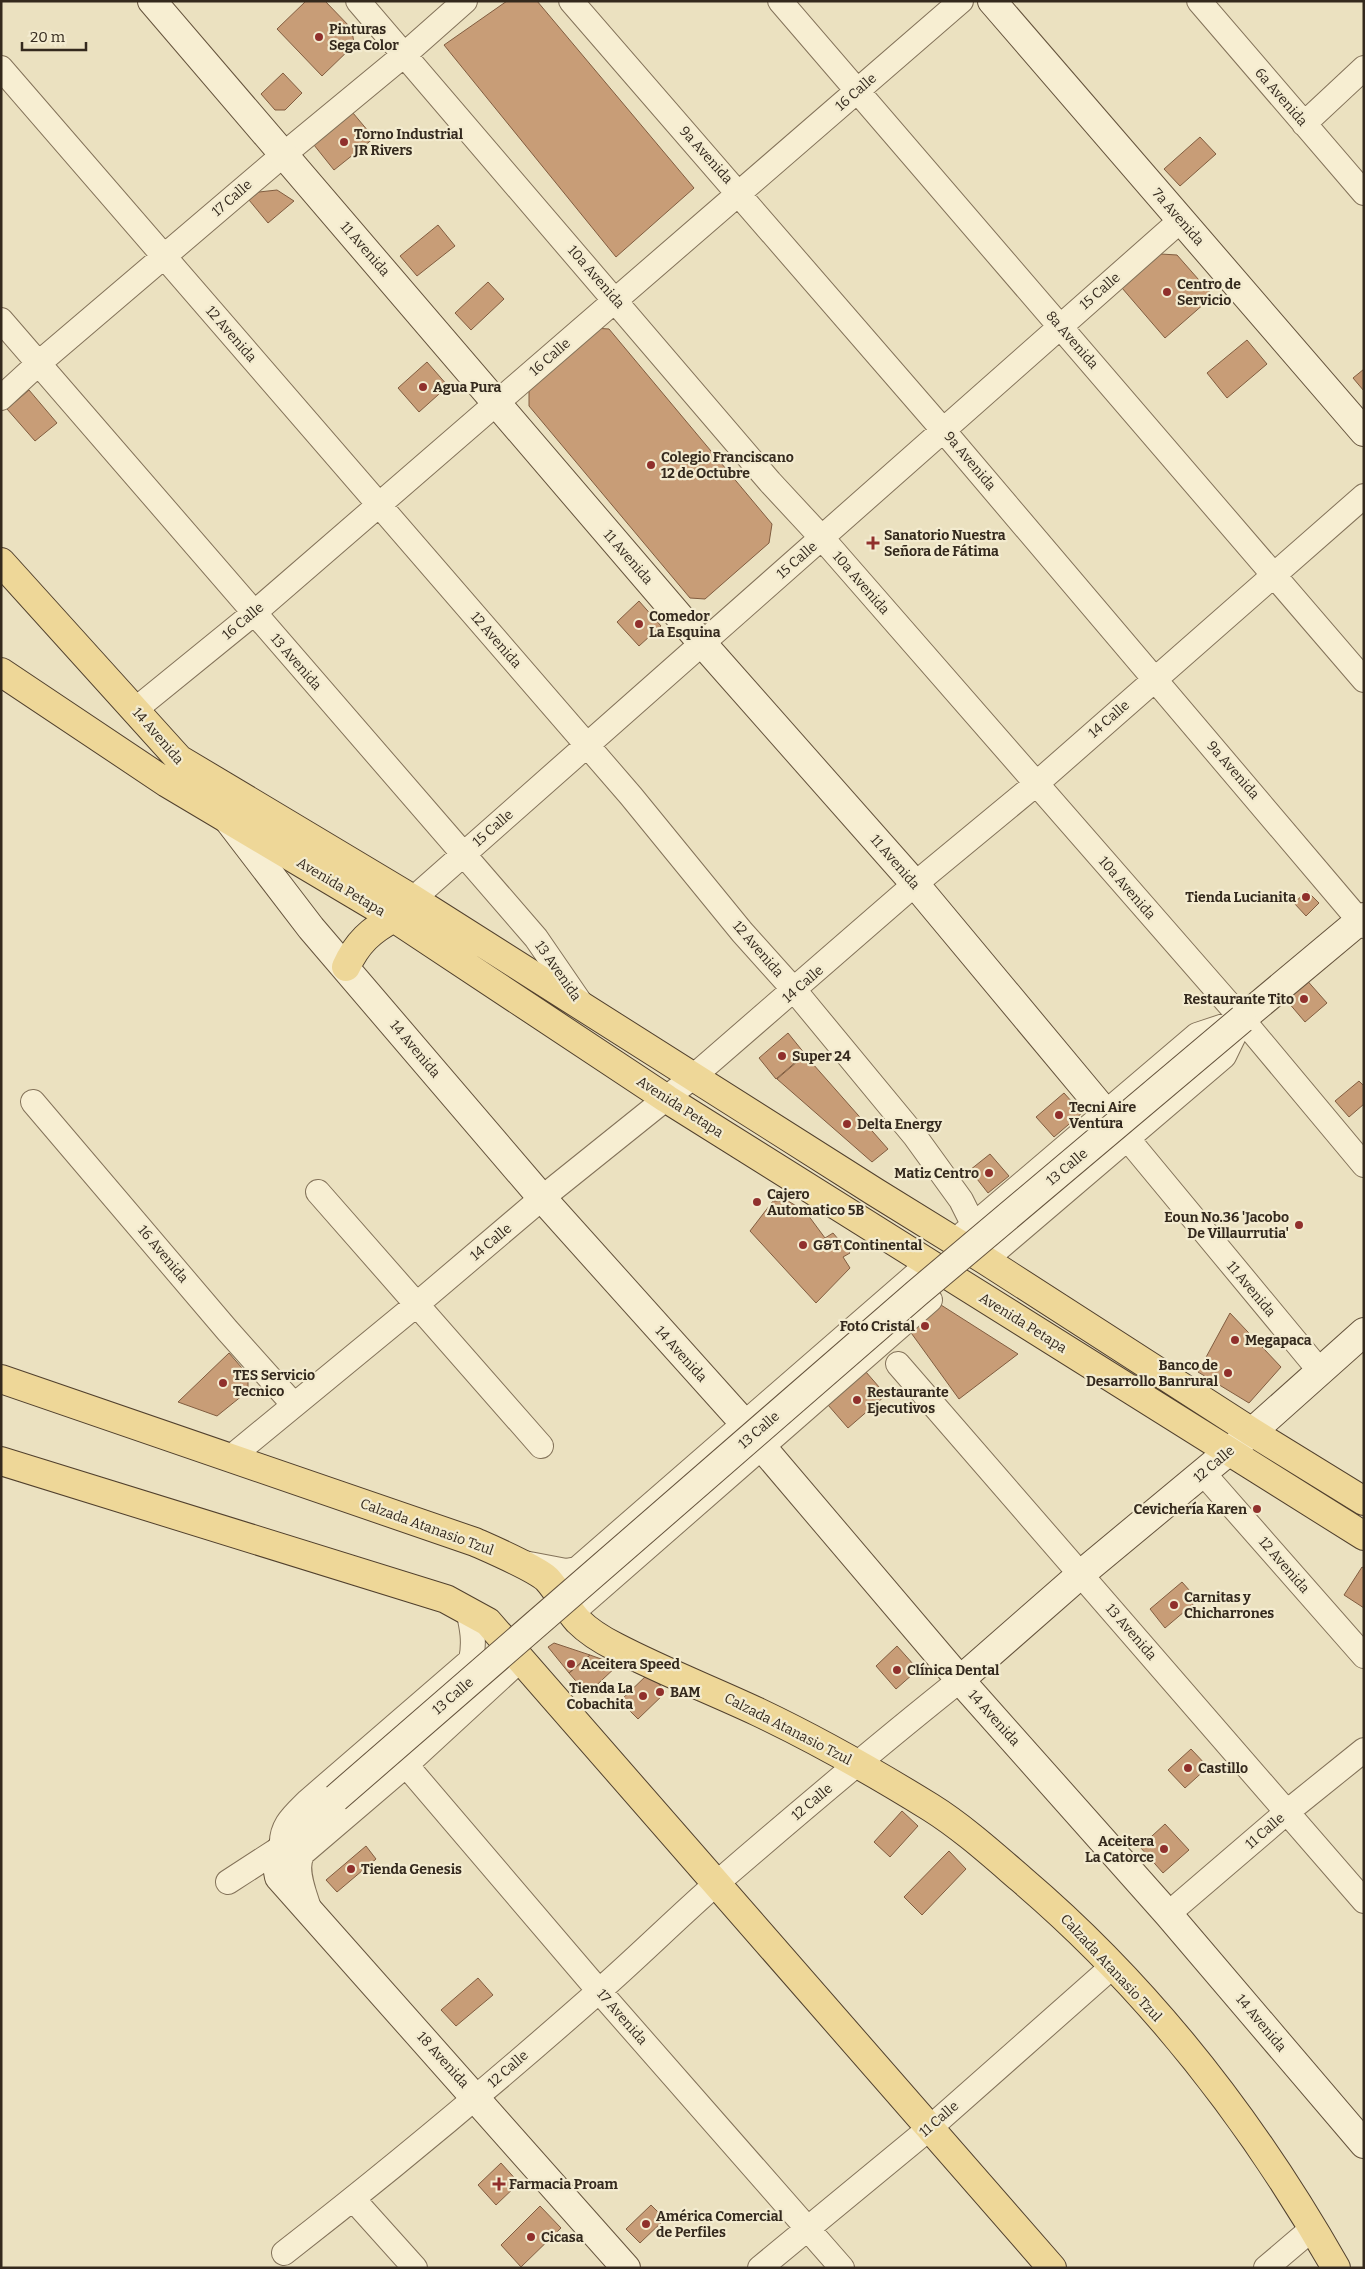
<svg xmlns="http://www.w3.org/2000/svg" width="1365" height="2269" font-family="Bitter,serif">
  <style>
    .building { fill: #c89d77; stroke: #815d40 }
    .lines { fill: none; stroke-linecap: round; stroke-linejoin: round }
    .street-casing { stroke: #837259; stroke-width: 26 }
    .secondary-casing { stroke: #65533c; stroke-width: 30 }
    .primary-casing { stroke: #51402d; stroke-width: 30 }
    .street { stroke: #f7eed2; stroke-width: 24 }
    .secondary { stroke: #f7eed2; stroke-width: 28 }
    .primary { stroke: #eed798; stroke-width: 28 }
    .secondary-bridge-casing { stroke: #65533c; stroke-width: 30; stroke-linecap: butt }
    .secondary-bridge { stroke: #f7eed2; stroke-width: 28 }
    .poi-dot { fill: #90302c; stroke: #f3ebcf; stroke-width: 2 }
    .labels { text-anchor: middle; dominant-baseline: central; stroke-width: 4.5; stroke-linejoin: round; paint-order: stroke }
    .poi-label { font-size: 14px; font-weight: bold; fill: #34291d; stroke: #f3ebcf; text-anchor: start }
    .street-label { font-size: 14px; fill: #34291d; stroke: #f3ebcf }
  </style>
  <rect width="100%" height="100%" fill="#ebe1c0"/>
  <path class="building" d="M306 1H325L352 29 354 45 322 76 277 29Z
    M507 1H537L694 188 616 257 444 45Z
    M283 73 302 93 285 110H275L261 94Z
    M353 113 374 138 334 170 314 145Z
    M1200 137 1216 154 1180 186 1164 169Z
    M277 190 294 201 268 223 249 200 259 192Z
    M438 225 455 246 417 276 400 256Z
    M1161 254 1177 255 1213 296 1165 338 1122 288Z
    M488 282 504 299 471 330 455 313Z
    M593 328 609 329 772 524 769 543 705 599 690 598 529 406V385Z
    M1247 340 1267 364 1227 398 1207 373Z
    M427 362 448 386 419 412 398 388Z
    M1364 369V391L1353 378Z
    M29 390 57 423 35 441 7 409Z
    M639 601 661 626 639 646 617 622Z
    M1307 891 1319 903 1306 916 1294 903Z
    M1304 977 1327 1003 1305 1022 1282 995Z
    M788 1033 805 1054 776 1079 759 1058Z
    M805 1055 888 1149 872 1162 777 1079Z
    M1359 1081 1364 1086V1104L1349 1117 1335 1101Z
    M1064 1093 1082 1113 1054 1137 1036 1117Z
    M990 1154 1009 1176 988 1193 970 1170Z
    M773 1201H788L805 1211 825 1238 833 1233 850 1253 843 1257 850 1268 816 1303 750 1231Z
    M941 1305 1018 1354 959 1399 909 1330Z
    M1230 1313 1281 1367 1249 1403 1198 1372Z
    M229 1353 248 1375V1391L217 1416 178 1402Z
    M866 1372 886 1395 848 1428 828 1405Z
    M1362 1567 1364 1568V1608L1344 1595Z
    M1182 1582 1198 1600 1165 1628 1150 1609Z
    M554 1643 590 1655 569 1673 548 1647Z
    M897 1646 914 1665 913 1674 896 1689 876 1666Z
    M590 1655 618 1665 587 1694 569 1673Z
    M649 1673 666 1692 638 1719 620 1701Z
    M1191 1749 1208 1767 1185 1788 1168 1770Z
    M902 1811 918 1826 890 1857 874 1842Z
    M1165 1824 1189 1850 1163 1873 1140 1847Z
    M366 1846 376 1859 337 1892 326 1880Z
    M949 1851 966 1869 922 1915 904 1897Z
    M478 1978 493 1995 456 2026 441 2010Z
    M501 2163 519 2183 496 2205 478 2185Z
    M651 2205 665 2219 640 2243 626 2229Z
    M540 2206 561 2228 521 2267 501 2245Z"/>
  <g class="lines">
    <g class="street-casing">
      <path id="street" d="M358 1 770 482 822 538 1242 1019 1364 1165
        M571 1 943 430 1364 926
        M780 1 1364 680
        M1199 1 1364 193
        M1 68 631 796 742 932 795 991 914 1135 961 1200 974 1226
        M1304 124 1364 68
        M1 320 536 938 582 1005
        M1 398 39 363 283 155 404 55 465 1
        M136 709 254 613 961 1
        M413 899 1181 220
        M33 1102 227 1330 294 1405
        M1127 1138 1320 1371
        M318 1192 541 1446
        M962 1235 1197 1035 1236 1022
        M985 1260 1224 1056 1241 1021
        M898 1364 1364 1901
        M230 1458 416 1305 542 1198 694 1076 915 884 1036 784 1364 496
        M1204 1474 1364 1656
        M524 1563 566 1571 577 1569 928 1264
        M572 1613 930 1300
        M406 1765 599 1991 842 2268
        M228 1882 282 1847C280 1826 294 1815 308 1801L471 1660C475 1642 472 1627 468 1610
        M310 1911C305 1895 293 1868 303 1853L406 1765 521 1659
        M1168 1914 1287 1812 1364 1750
        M353 2199 415 2268
        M284 2253C392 2169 497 2081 599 1991 639 1956 677 1918 717 1883 797 1814 877 1746 960 1680
        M760 2268 931 2127 1113 1966
        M1266 2268 1313 2228"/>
    </g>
    <g class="secondary-casing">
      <path id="secondary" d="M152 1 702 643 915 884 1105 1112
        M992 1 1364 432
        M226 817 311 928 542 1198 744 1423 762 1447 960 1680 1168 1914 1364 2144
        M1242 1019 1364 917
        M960 1680 1081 1574 1252 1432 1364 1332
        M336 1798 282 1847 276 1861 279 1877 626 2268"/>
    </g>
    <g class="primary-casing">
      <path id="primary" d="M1 562 179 759 413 899 875 1192 985 1260 1252 1432 1364 1501
        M1 672 167 783 394 918 667 1099 1364 1536
        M346 967C357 943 371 930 394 918
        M1 1379 475 1542C493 1550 535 1568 547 1579 559 1592 566 1608 578 1621 589 1632 602 1640 616 1647 662 1671 711 1690 758 1712 817 1740 875 1773 930 1807 962 1827 992 1854 1021 1879 1149 1988 1253 2122 1336 2268
        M1 1461 446 1599 488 1622 1052 2268"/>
    </g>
    <use href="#street" class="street"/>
    <use href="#secondary" class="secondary"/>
    <use href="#primary" class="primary"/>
    <g class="secondary-bridge-casing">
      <path id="secondary-bridge" d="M336 1798 917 1293 1242 1019"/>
    </g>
    <use href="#secondary-bridge" class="secondary-bridge"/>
  </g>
  <g class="poi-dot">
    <circle cx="319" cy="37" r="5"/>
    <circle cx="344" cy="142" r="5"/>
    <circle cx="1167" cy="292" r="5"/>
    <circle cx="423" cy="387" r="5"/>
    <circle cx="651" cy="465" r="5"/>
    <path d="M870.5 535.5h5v5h5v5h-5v5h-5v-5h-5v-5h5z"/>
    <circle cx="639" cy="624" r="5"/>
    <circle cx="1306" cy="897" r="5"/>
    <circle cx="1304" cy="999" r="5"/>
    <circle cx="782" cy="1056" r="5"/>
    <circle cx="1059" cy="1115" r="5"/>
    <circle cx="847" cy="1124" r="5"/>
    <circle cx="989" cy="1173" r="5"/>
    <circle cx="757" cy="1202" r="5"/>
    <circle cx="1299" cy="1225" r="5"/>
    <circle cx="803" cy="1245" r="5"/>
    <circle cx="925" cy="1326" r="5"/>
    <circle cx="1235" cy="1340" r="5"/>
    <circle cx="1228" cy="1373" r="5"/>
    <circle cx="223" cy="1383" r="5"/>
    <circle cx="857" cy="1400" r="5"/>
    <circle cx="1257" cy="1509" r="5"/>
    <circle cx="1174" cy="1605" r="5"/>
    <circle cx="571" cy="1664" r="5"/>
    <circle cx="897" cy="1670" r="5"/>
    <circle cx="660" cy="1692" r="5"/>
    <circle cx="643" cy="1696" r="5"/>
    <circle cx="1188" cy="1768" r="5"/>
    <circle cx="1164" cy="1849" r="5"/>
    <circle cx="351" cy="1869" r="5"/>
    <path d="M496.5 2176.5h5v5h5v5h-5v5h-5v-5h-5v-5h5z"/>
    <circle cx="646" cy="2224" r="5"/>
    <circle cx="531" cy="2237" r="5"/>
  </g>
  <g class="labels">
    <g class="poi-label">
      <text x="329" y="29">Pinturas<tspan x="329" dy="16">Sega Color</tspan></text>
      <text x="354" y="134">Torno Industrial<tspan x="354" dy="16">JR Rivers</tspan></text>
      <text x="1177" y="284">Centro de<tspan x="1177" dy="16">Servicio</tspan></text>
      <text x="433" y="387">Agua Pura</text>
      <text x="661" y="457">Colegio Franciscano<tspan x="661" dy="16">12 de Octubre</tspan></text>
      <text x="884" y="535">Sanatorio Nuestra<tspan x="884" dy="16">Señora de Fátima</tspan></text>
      <text x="649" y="616">Comedor<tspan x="649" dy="16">La Esquina</tspan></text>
      <text x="1296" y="897" text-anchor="end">Tienda Lucianita</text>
      <text x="1294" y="999" text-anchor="end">Restaurante Tito</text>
      <text x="792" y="1056">Super 24</text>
      <text x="1069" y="1107">Tecni Aire<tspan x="1069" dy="16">Ventura</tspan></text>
      <text x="857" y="1124">Delta Energy</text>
      <text x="979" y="1173" text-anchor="end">Matiz Centro</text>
      <text x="767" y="1194">Cajero<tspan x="767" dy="16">Automatico 5B</tspan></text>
      <text x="1289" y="1217" text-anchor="end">Eoun No.36 'Jacobo<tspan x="1289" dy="16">De Villaurrutia'</tspan></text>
      <text x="813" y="1245">G&amp;T Continental</text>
      <text x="915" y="1326" text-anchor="end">Foto Cristal</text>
      <text x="1245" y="1340">Megapaca</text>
      <text x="1218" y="1365" text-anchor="end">Banco de<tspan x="1218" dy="16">Desarrollo Banrural</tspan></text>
      <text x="233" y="1375">TES Servicio<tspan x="233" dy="16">Tecnico</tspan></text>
      <text x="867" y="1392">Restaurante<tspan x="867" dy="16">Ejecutivos</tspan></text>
      <text x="1247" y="1509" text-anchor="end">Cevichería Karen</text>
      <text x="1184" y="1597">Carnitas y<tspan x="1184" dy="16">Chicharrones</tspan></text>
      <text x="581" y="1664">Aceitera Speed</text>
      <text x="907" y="1670">Clínica Dental</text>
      <text x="633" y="1688" text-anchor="end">Tienda La<tspan x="633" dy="16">Cobachita</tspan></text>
      <text x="670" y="1692">BAM</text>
      <text x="1198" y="1768">Castillo</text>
      <text x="1154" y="1841" text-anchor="end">Aceitera<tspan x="1154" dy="16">La Catorce</tspan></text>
      <text x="361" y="1869">Tienda Genesis</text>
      <text x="509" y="2184">Farmacia Proam</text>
      <text x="656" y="2216">América Comercial<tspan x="656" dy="16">de Perfiles</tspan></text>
      <text x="541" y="2237">Cicasa</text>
    </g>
    <g class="street-label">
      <text transform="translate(856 92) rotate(-41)">16 Calle</text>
      <text transform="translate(1281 97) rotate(49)">6a Avenida</text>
      <text transform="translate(706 155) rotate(48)">9a Avenida</text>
      <text transform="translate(232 198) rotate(-41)">17 Calle</text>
      <text transform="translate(1178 217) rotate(49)">7a Avenida</text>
      <text transform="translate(365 249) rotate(49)">11 Avenida</text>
      <text transform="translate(596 277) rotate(49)">10a Avenida</text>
      <text transform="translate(1100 291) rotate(-41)">15 Calle</text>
      <text transform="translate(231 334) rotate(49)">12 Avenida</text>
      <text transform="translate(1072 340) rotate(49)">8a Avenida</text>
      <text transform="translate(550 357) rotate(-41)">16 Calle</text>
      <text transform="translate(970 461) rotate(50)">9a Avenida</text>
      <text transform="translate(628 557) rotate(49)">11 Avenida</text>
      <text transform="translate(797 560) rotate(-41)">15 Calle</text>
      <text transform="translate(861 583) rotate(49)">10a Avenida</text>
      <text transform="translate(243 621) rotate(-40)">16 Calle</text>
      <text transform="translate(496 640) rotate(49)">12 Avenida</text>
      <text transform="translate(296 662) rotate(49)">13 Avenida</text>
      <text transform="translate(1109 719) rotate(-41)">14 Calle</text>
      <text transform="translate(158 736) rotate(49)">14 Avenida</text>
      <text transform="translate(1233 770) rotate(49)">9a Avenida</text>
      <text transform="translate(493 828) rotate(-41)">15 Calle</text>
      <text transform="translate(895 862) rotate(49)">11 Avenida</text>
      <text transform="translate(341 887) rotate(31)">Avenida Petapa</text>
      <text transform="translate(1127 888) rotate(49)">10a Avenida</text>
      <text transform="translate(758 949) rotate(49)">12 Avenida</text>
      <text transform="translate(558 971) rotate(55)">13 Avenida</text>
      <text transform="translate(803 984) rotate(-41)">14 Calle</text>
      <text transform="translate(415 1049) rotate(50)">14 Avenida</text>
      <text transform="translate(680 1107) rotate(33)">Avenida Petapa</text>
      <text transform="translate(1067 1167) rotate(-40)">13 Calle</text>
      <text transform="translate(491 1242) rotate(-40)">14 Calle</text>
      <text transform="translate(163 1254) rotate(50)">16 Avenida</text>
      <text transform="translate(1251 1289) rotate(50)">11 Avenida</text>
      <text transform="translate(1023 1323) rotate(32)">Avenida Petapa</text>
      <text transform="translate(681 1354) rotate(48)">14 Avenida</text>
      <text transform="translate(759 1430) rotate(-41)">13 Calle</text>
      <text transform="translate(1214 1464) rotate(-40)">12 Calle</text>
      <text transform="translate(427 1527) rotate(20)">Calzada Atanasio Tzul</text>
      <text transform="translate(1284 1565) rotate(49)">12 Avenida</text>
      <text transform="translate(1131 1632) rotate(49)">13 Avenida</text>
      <text transform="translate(453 1696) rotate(-41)">13 Calle</text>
      <text transform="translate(994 1718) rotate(48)">14 Avenida</text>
      <text transform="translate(788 1729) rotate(27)">Calzada Atanasio Tzul</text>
      <text transform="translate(812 1802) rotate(-40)">12 Calle</text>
      <text transform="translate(1265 1831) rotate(-41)">11 Calle</text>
      <text transform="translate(1111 1968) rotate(47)">Calzada Atanasio Tzul</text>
      <text transform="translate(622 2017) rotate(49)">17 Avenida</text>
      <text transform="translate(1261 2023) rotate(50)">14 Avenida</text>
      <text transform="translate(443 2060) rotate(48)">18 Avenida</text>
      <text transform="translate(508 2069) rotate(-41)">12 Calle</text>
      <text transform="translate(939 2119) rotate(-41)">11 Calle</text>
    </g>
  </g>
  <rect width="1365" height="2269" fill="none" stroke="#34291d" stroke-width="5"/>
  <path d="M22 42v8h64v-8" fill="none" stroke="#34291d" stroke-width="2.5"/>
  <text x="30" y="42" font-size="15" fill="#34291d" stroke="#f3ebcf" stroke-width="4" paint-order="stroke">20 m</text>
</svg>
